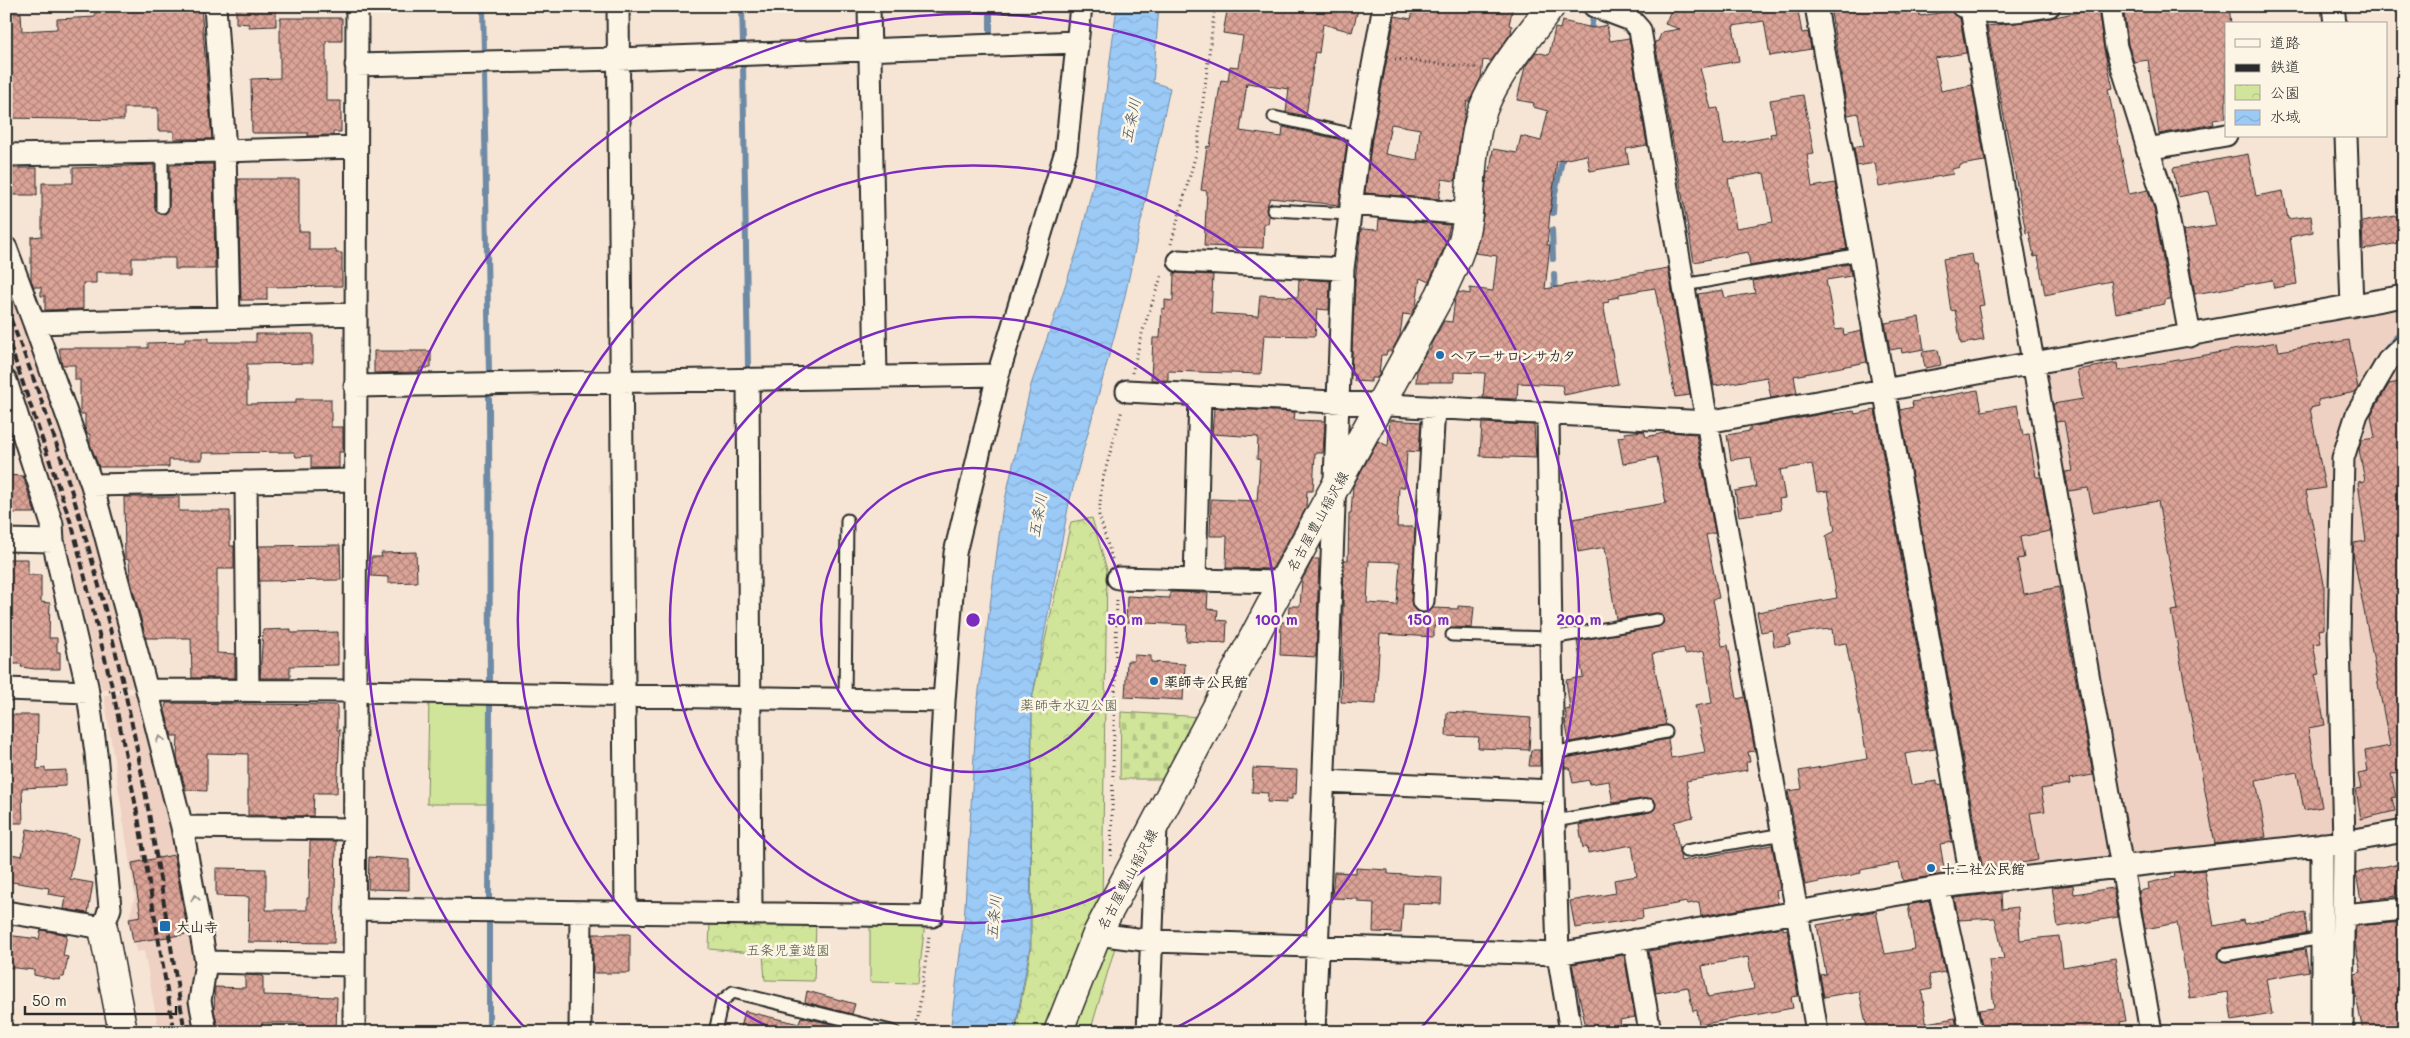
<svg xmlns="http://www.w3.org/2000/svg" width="2410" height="1038" font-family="Mali,'Klee One',sans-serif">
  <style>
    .built { fill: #eed1c2 }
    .grass { fill: #d0e59a; stroke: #7e8862 }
    .cemetery { fill: url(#cemetery-stones); stroke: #7e8862 }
    .park { fill: url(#park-crowns); stroke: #7e8862 }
    .water { fill: url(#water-waves); stroke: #6e8aa5 }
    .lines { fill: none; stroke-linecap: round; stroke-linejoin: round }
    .stream { stroke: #6e8aa5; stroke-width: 6 }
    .building { fill: url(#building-cross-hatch); stroke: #2b2b2b; fill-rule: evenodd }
    .service-casing { stroke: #2b2b2b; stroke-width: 15 }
    .minor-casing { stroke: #2b2b2b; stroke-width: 25 }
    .tertiary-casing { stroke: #2b2b2b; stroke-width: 31 }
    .secondary-casing { stroke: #2b2b2b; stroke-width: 31 }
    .path { stroke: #2b2b2b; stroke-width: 3; stroke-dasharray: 1 4; stroke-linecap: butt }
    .service { stroke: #fcf5e5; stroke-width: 11 }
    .minor { stroke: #fcf5e5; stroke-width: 21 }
    .tertiary { stroke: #fcf5e5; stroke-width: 28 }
    .secondary { stroke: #fcf5e5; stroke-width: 28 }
    .rail { stroke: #2b2b2b; stroke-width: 4; stroke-dasharray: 8 4; stroke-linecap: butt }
    .oneway { stroke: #949088 }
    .ring { fill: none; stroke: #7b2cbf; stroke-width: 2.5 }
    .poi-dot { fill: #1f6fb2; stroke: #fcf5e5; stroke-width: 2 }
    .labels { text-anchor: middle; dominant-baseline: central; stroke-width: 5; stroke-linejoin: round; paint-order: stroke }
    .poi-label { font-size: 14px; font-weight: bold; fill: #2b2b2b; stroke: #fcf5e5; text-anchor: start }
    .street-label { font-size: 14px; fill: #2b2b2b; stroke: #fcf5e5 }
    .park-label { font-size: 14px; fill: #545a47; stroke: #fcf5e5 }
    .water-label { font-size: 15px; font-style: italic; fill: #47535e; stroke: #fcf5e5 }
    .centre { fill: #7b2cbf; stroke: #fcf5e5; stroke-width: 2.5 }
    .ring-label { font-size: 15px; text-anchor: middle; font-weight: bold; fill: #7b2cbf; stroke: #fcf5e5; stroke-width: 5; stroke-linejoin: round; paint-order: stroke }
  </style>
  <defs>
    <pattern id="cemetery-stones" width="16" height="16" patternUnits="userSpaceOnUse" patternTransform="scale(1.25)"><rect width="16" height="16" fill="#d0e59a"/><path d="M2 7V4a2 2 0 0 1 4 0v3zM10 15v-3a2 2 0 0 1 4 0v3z" fill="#b3c585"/></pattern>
    <pattern id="park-crowns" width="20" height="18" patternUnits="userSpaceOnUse" patternTransform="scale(1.25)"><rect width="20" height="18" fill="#d0e59a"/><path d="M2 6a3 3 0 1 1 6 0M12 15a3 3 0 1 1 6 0" fill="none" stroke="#b3c585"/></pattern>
    <pattern id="water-waves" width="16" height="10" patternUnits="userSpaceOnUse" patternTransform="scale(1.25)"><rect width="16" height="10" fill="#9bcaf7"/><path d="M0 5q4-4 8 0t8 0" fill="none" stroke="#86aed4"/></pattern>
    <pattern id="building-cross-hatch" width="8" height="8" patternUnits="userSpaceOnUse" patternTransform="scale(1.25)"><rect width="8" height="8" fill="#dca397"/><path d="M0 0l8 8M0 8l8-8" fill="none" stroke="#b3857b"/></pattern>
  </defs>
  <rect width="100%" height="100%" fill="#f6e5d5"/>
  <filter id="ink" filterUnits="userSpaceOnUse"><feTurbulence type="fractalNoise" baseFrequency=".02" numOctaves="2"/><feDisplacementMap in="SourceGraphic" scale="10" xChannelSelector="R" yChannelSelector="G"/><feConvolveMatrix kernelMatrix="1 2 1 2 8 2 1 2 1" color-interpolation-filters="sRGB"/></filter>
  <g filter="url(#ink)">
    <path class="built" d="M6 270 83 483 135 682 131 688 102 690 61 521 6 358Z
      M2404 306V822L2350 832 2135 858 2126 852 2042 377 2048 369Z
      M2037 431 2113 854 2108 861 1982 874 1976 869 1904 457Z
      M137 693 154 726 200 967 201 1032H159L144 951 137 952 135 942H133L129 918 135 897 104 695Z"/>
    <path class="grass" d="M429 699 488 701 487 804H427Z
      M870 923H925L918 983 870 982Z
      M1106 944H1116L1090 1032H1075Z"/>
    <path class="cemetery" d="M1121 712 1202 717 1170 779H1120Z"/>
    <path class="park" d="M1092 518 1107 570 1102 903 1051 1032H1031L1016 1029 1031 948 1032 699 1071 522Z
      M710 922 816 923 814 981 765 980 763 954 709 949Z"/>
    <path class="water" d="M1117 6H1159L1153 82 1170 88 1124 300 1069 503 1032 699 1030 947 1015 1030 950 1032 964 922 977 706 1002 513 1031 385 1078 248 1095 177Z"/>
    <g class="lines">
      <path class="stream" d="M483 6 484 53
        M742 6 743 44
        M990 6V32
        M1590 34 1593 18
        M743 64 748 367
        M484 71 489 373
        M1553 213 1554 198 1564 151
        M1552 230 1553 259
        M1554 274 1555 296
        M2384 352 2404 328
        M489 398 490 687
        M489 901 490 704
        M489 919V1032"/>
    </g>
    <path class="building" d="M236 6H276V26L249 27V24L236 23Z
      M1228 6H1359L1352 32 1323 24 1319 53 1315 52 1306 116 1286 112 1289 89 1247 83 1240 131 1282 137 1283 127 1347 141 1339 205 1270 198 1266 209 1269 216 1268 224 1264 223 1263 248 1204 246 1207 191 1201 190 1207 146 1210 147 1221 80 1228 81 1230 66 1238 67 1243 36 1223 33Z
      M1414 6H1513L1509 25 1512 26 1511 33 1491 61 1483 60 1481 78 1469 102 1467 101 1459 146 1455 181 1442 179 1439 199 1365 193 1372 138 1395 16 1411 19ZM1391 124 1420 129 1417 160 1385 154Z
      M1673 6H1797L1802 33 1808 32 1811 49 1770 56 1764 21 1733 26 1739 61 1700 68 1711 109 1718 108 1724 145 1771 137 1770 134 1776 133 1770 100 1803 95 1814 154 1807 155 1812 187 1835 183 1847 249 1750 266 1748 252 1694 262 1655 42 1658 41 1662 32 1680 29 1665 24ZM1764 173 1773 222 1736 228 1728 179Z
      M1830 6H1893L1895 14 1919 10 1920 16 1951 11 1960 18 1966 53 1935 58 1941 91 1972 85 1985 161 1960 165V167L1952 169 1953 174 1879 187 1875 163 1857 166 1854 147 1864 146 1858 113 1848 115Z
      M2123 6H2229L2231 24H2226V118L2213 120 2214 124 2159 134 2148 60 2134 62 2128 44Z
      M160 7V10L201 7 212 139H174V131H158V108H124V120L6 118V13H21L22 31 57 29V19L95 17V12Z
      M2098 8 2104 49 2113 88 2108 89 2129 194 2148 190 2154 209 2170 299 2165 300V304L2116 313 2111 281 2045 295 2038 256 2034 257 2029 232 2026 233 1987 26 2040 20Z
      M280 18H342V41H326V101H341V132H333V135L308 136V133H252L251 79 280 78Z
      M1562 21 1593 28 1607 25 1610 41 1629 38 1647 145 1626 149 1629 164 1590 171 1587 155 1557 161 1550 213 1547 245H1550L1545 289 1668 268 1690 395 1675 397 1655 288 1619 294V297L1608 299 1609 302 1603 303 1618 384 1564 395 1562 385 1518 383 1517 399 1483 398 1485 373 1454 372V382H1416L1417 369 1428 349H1431V344L1444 321 1452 322 1455 299 1459 292 1470 294V288L1493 291 1497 256 1475 253 1483 216 1487 172H1490L1493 149 1517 153 1521 136 1541 141 1548 111 1533 107 1534 103 1517 100 1525 67 1536 52 1549 55 1555 28 1560 29Z
      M2248 154 2256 196 2283 191 2288 219 2311 216 2313 232 2290 237 2297 284 2274 288 2272 280 2195 294 2183 231 2216 226 2208 191 2178 197 2173 168Z
      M213 164 215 269H175V258H132V272H96V283H83V309L45 310V296H41V287H34L31 280V237L42 236V183H73V168L154 165 155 207 158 213 162 214 166 213 169 207 170 165Z
      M6 168H37V195H12V191H6Z
      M238 179H299V231H309V250H336V253H342V286L267 287V300H241Z
      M2401 215 2404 216V240L2397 241 2398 243 2363 250 2362 222Z
      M1379 219 1450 225 1444 248 1429 282 1420 278 1416 306 1411 315 1403 314 1400 335 1392 351H1387L1386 355H1381L1379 375 1377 378H1371V382L1354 381 1355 375H1351L1355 282 1361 229 1378 230Z
      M1972 254 1974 265H1977L1984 305 1978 306 1984 340 1961 344 1955 310 1951 311 1943 259Z
      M1849 264 1851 276 1826 280 1835 330 1843 329 1844 335 1861 331 1867 362 1794 376 1797 393 1771 398 1767 377 1714 386 1698 294 1723 290 1725 298 1755 293 1753 281Z
      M1174 273 1213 275 1211 313 1258 316 1260 295 1298 297 1299 279 1330 281 1329 310 1317 309 1315 336 1264 335 1261 374 1168 371V380H1151L1153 338H1160L1162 308 1165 309V300L1173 301Z
      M1919 317 1924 349 1902 353 1901 348 1890 350 1885 323Z
      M256 334H313V363L247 364V404L296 403V399H331V427H343V452H339V468H311V456L296 457 294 452 202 453V460H169V467H99L90 444V434H87L85 428V414H80V380H75V365H62L59 348H148V343L185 342V338H209V342H256Z
      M2349 340 2358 388 2355 392 2318 400 2319 406 2310 408 2325 488 2306 491 2324 584V629L2319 630 2321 643 2313 644 2319 674 2315 675 2325 725 2308 728 2322 807 2304 810 2297 772 2256 780 2266 837 2215 844 2171 611 2178 610 2158 501 2093 513 2088 488 2069 491 2065 472 2073 471 2064 421 2056 422 2053 404 2083 399 2077 370 2117 363 2118 371 2277 342 2279 351Z
      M1938 350 1941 365 1925 368 1922 352Z
      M374 351H431V368H420V372L374 373Z
      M2404 381V773L2391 774 2396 797 2392 798 2395 811 2361 819 2356 789 2361 788 2358 774 2368 772 2365 751 2390 746 2353 553 2354 543 2366 541 2358 482 2365 481 2359 449 2362 440 2375 438 2371 415 2389 384Z
      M1978 390 1982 411 2017 405 2023 435 2029 434 2036 477H2041L2050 531 2020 537 2024 558 2017 559 2024 594 2059 587 2093 775 2069 779 2070 784 2041 789 2045 811 2030 813 2038 860 1983 870 1900 410 1913 407 1912 402Z
      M1214 408 1295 412 1294 420 1325 421 1323 453H1315L1313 491H1307L1306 508 1272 569 1226 568 1227 536H1210L1211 499 1257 501 1260 460 1257 459 1258 437 1212 434Z
      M1875 410 1935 749 1905 754 1911 785 1937 781V785L1942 784 1952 842 1940 844 1945 874 1903 881 1899 863 1860 870 1861 873 1805 885 1788 791 1802 789 1799 771 1867 759 1862 727 1846 643 1834 645 1832 629 1820 630 1788 635 1790 644 1774 647 1772 630 1761 632 1757 612 1837 598 1826 536 1835 531 1828 491 1817 492 1812 464 1780 470 1785 498 1779 499 1781 510 1739 516 1735 491 1756 487 1751 457 1731 460 1727 435 1750 431V427L1833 412V414L1854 411 1855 414Z
      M1390 420 1421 422 1419 452 1407 451 1405 487H1399L1397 527H1413L1415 530 1412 606 1416 611 1423 613 1433 608 1458 609V606L1474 607 1472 628 1434 626V637L1380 634 1376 704 1341 702 1344 560H1348L1349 513H1351L1353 486 1378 441 1388 446ZM1369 561 1400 562 1397 605 1367 603Z
      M1482 423 1534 425 1536 458 1480 456Z
      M1644 431 1646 437 1668 432 1696 434 1715 533 1706 535 1719 598 1713 599 1722 646 1728 645 1737 699 1745 697 1755 751 1748 752 1750 762H1746L1747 770 1686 781 1693 817 1674 822 1681 861 1772 845 1780 890 1776 891 1778 903 1701 916 1699 902 1688 904 1687 902 1642 910 1643 918 1575 928 1570 901 1616 893 1614 880 1637 876 1632 845 1588 853 1587 847 1583 848 1579 825 1650 812 1654 810 1656 804 1654 800 1648 798 1613 803 1609 781 1590 784 1589 780 1573 783 1570 768H1565V758L1668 739 1671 758 1705 752 1695 706 1712 703 1704 651 1685 654 1684 648 1652 654 1666 725 1569 742 1565 720 1567 719 1565 710 1570 709 1566 680 1583 677 1577 641 1658 627 1664 622 1663 616 1656 613 1616 619 1605 547 1578 552 1573 519 1666 503 1657 457 1623 464 1618 437 1625 436 1624 433Z
      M6 475 23 476 35 513H6Z
      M124 497H179V511H230V546H234V569H217V653L235 654V678H192L191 638H146L130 578 129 560 125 559Z
      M340 545 341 580 259 581V546Z
      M416 552 417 582 388 583V577L371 576V557H382L381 553Z
      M6 559H28V575H41V602L50 603 49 638H57V652H60V669H35L21 667 22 664H9L10 608H6Z
      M1313 559H1319L1316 657 1280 655 1281 622H1288L1289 606H1300L1302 580Z
      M1170 592 1208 593 1207 609 1218 610 1217 620 1227 621 1226 643 1186 641 1187 625 1126 622 1127 596 1170 598Z
      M291 629V633L338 632V665L290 666V678H260L263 630Z
      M1134 655 1151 656V662L1185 664 1183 700 1125 697 1127 661H1134Z
      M166 703 337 705V730H340L337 793H314L313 816 248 815V754L207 753V791L186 790 177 758 178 736H172L165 711Z
      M1447 712 1531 718 1529 750 1478 748 1479 737 1446 736Z
      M6 715H38L37 769 45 768V771L66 770V786L22 788 23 823H6Z
      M1531 750H1540V766H1529Z
      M1253 768 1297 770 1296 794H1292V799H1286V803L1267 802 1268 793 1252 792Z
      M27 829 78 838 70 879 93 883 88 913 64 909 66 897 48 894 49 888 6 881V862L10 863 11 854 22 856Z
      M310 841H336L334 943 248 942 249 897 216 896V868L266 869V910H307V898H309Z
      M174 855 188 934 133 942 129 918 141 916 132 863Z
      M369 857 409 860V890L368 889Z
      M2404 862V895L2361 901 2356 873Z
      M1356 868 1388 870V874L1442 877 1441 904 1403 903 1401 933 1373 932 1374 903 1358 902V899L1332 898 1334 872 1356 873Z
      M2204 870 2214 926 2243 920 2244 924 2305 912 2307 933 2224 948 2218 953 2220 960 2226 962 2305 949 2309 971 2266 979 2272 1014 2232 1021 2228 992 2190 998 2177 923 2145 929 2139 891 2149 889 2148 883 2175 877 2174 873Z
      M2073 885 2074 894 2113 888 2118 917 2058 927 2052 887Z
      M2001 893 2002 909 2018 907 2020 940 2059 936 2063 967 2115 958 2126 1021 2120 1022 2122 1032H1983L1979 1010 1994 1008 1989 960 2004 959 1995 918 1959 920 1954 898Z
      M1929 901 1945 972 1929 975 1932 989 1922 991 1927 1029 1926 1023 1955 1018 1958 1032H1868L1859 991 1824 997 1820 975 1826 974 1817 925 1854 918V915L1876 911 1885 954 1915 949 1908 905Z
      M2403 922 2404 1032H2363L2355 991V974L2361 972 2355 944 2356 926Z
      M1783 927V930L1787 929 1798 996 1791 997 1793 1008 1699 1025 1697 1010 1693 1011 1688 987 1656 993 1649 951ZM1748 957 1754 989 1708 997 1702 966Z
      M41 930 67 935 63 956 68 957 64 977H60L59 980 34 975V970L6 967V935L39 939Z
      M593 934H630V973H593Z
      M1624 955 1635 1017 1620 1020 1622 1032H1587L1572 964Z
      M245 975 263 976V995L337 997 336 1032H304V1023H262V1028H218L214 1010 215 987 245 988Z
      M807 991 855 1004 852 1014 805 1002Z
      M745 1011 799 1024 801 1017 849 1028 848 1032H740Z"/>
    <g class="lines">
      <g class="service-casing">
        <path id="service" d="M1274 117 1360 136
          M162 207V152
          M1273 210 1350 214
          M1684 285 1861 254
          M1452 635 1551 638 1657 620
          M845 700 847 520
          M1552 753 1666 732
          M1554 821 1649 805
          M1686 851 1783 834
          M2225 955 2323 938
          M715 1032 722 1001 733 992 895 1032"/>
      </g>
      <g class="minor-casing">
        <path id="minor" d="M215 6 225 151 355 147
          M618 6 626 912
          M869 6 876 376
          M1594 6 1631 20 1640 30 1707 422 1797 912 1817 1032
          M1816 6 1972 883
          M1962 6C1990 16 2020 11 2049 6
          M2110 6 2116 47 2166 206 2190 336
          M2333 6 2335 24
          M1971 9 2151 1032
          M356 65 618 59 1077 42
          M2346 136 2352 306
          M2147 149 2226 135
          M6 155 225 151 229 316
          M1351 204 1468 214
          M6 248 34 323
          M1179 261 1343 269
          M356 314 34 323 92 485 147 690 353 691 944 701
          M748 379 751 913
          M6 381 52 524 53 541 87 686 96 753 110 908 103 928 6 912
          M355 386 998 375
          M1127 391 1707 422 2404 296
          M1548 414 1553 791 1558 954 1571 1032
          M246 482 248 690
          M92 485 355 480
          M6 540 53 541
          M1118 578 1283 582
          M1195 580 1200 396
          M1423 601 1434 407
          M6 689 88 692
          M147 690 182 827 206 962 200 1001 206 1032
          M1324 781 1553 791
          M182 827 354 829
          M2322 844V1032
          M1939 887 1971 1032
          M354 909 932 916 944 701 955 553 998 375 1066 151 1081 6
          M2344 915 2404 909
          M1097 934 1152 941 1558 954 1939 887 2344 842 2404 831
          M1634 940 1650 1032
          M206 962 354 965
          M354 1032 357 6
          M580 1032 581 913
          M1148 1032 1156 826
          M1314 1032 1343 269 1360 136 1384 6
          M2342 1032 2344 842 2339 637 2343 458 2357 414 2388 361 2404 346"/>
      </g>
      <g class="tertiary-casing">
        <path id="tertiary" d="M103 928 123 1032"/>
      </g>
      <g class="secondary-casing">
        <path id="secondary" d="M1058 1032 1097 934 1109 911 1283 582 1440 295C1450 273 1462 251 1466 227 1472 193 1470 156 1479 122 1490 79 1526 41 1551 6"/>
      </g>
      <path class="path" d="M1395 59 1479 68
        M1171 244 1197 150 1215 6
        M1132 373 1143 330 1162 274
        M1112 559 1099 515 1102 482 1122 410
        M109 691H127
        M1111 856 1117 597
        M916 1032 929 936"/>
      <use href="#service" class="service"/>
      <use href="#minor" class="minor"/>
      <use href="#tertiary" class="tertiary"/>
      <use href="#secondary" class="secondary"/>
      <path class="rail" d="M6 308C62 445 104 589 134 734 154 833 168 932 185 1032
        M6 334 73 529 113 691 138 817 174 1032"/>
    </g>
    <defs><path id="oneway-chevron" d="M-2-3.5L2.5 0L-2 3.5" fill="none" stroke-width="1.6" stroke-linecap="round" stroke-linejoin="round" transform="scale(1.25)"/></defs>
    <g class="oneway">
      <use href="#oneway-chevron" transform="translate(160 739) rotate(-105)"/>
      <use href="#oneway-chevron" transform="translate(195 898) rotate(-100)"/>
    </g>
  </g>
  <g class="ring">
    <circle cx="973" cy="620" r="152"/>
    <circle cx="973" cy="620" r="303"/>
    <path d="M777 1031A455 455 0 1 1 1169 1031"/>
    <path d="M526 1029A606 606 0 1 1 1420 1029"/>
  </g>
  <g class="poi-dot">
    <circle cx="1440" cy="355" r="5"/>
    <circle cx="1154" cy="681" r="5"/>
    <circle cx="1931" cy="868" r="5"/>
    <rect x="159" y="920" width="12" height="12" rx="2.5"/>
  </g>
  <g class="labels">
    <g class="poi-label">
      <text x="1450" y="355">ヘアーサロンサカタ</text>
      <text x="1164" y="681">薬師寺公民館</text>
      <text x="1941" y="868">十二社公民館</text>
      <text x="176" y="926">大山寺</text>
    </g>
    <g class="street-label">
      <text transform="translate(1317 521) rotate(-61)">名古屋豊山稲沢線</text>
      <text transform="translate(1127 879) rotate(-62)">名古屋豊山稲沢線</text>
    </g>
    <g class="park-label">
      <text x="1069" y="704">薬師寺水辺公園</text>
      <text x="788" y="949">五条児童遊園</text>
    </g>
    <g class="water-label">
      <text transform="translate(1130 120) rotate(-78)">五条川</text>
      <text transform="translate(1037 515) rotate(-80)">五条川</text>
      <text transform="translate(993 917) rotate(-85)">五条川</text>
    </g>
  </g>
  <circle cx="973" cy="620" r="8" class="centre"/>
  <g class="ring-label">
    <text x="1125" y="625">50 m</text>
    <text x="1276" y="625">100 m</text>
    <text x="1428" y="625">150 m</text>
    <text x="1579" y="625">200 m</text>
  </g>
  <rect width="2410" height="1038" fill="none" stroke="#fcf5e5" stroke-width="25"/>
  <rect x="12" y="12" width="2385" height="1013" fill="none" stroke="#2b2b2b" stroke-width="2" filter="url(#ink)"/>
  <rect x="2225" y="22" width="162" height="115" fill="#fcf5e5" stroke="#a8a49b"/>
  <rect x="2235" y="39" width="25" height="8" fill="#fcf5e5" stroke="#a8a49b"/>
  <text x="2270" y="48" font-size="15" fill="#2b2b2b">道路</text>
  <rect x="2235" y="64" width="25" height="8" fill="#2b2b2b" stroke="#a8a49b"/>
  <text x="2270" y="72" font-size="15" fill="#2b2b2b">鉄道</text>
  <rect x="2235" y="85" width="25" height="15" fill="url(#park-crowns)" stroke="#a8a49b"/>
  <text x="2270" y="98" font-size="15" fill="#2b2b2b">公園</text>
  <rect x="2235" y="110" width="25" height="15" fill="url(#water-waves)" stroke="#a8a49b"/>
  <text x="2270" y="122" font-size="15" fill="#2b2b2b">水域</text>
  <path d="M25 1006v8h151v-8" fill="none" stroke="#2b2b2b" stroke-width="2.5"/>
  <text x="32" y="1006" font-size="15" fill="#2b2b2b" stroke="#fcf5e5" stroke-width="4" paint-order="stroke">50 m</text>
</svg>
